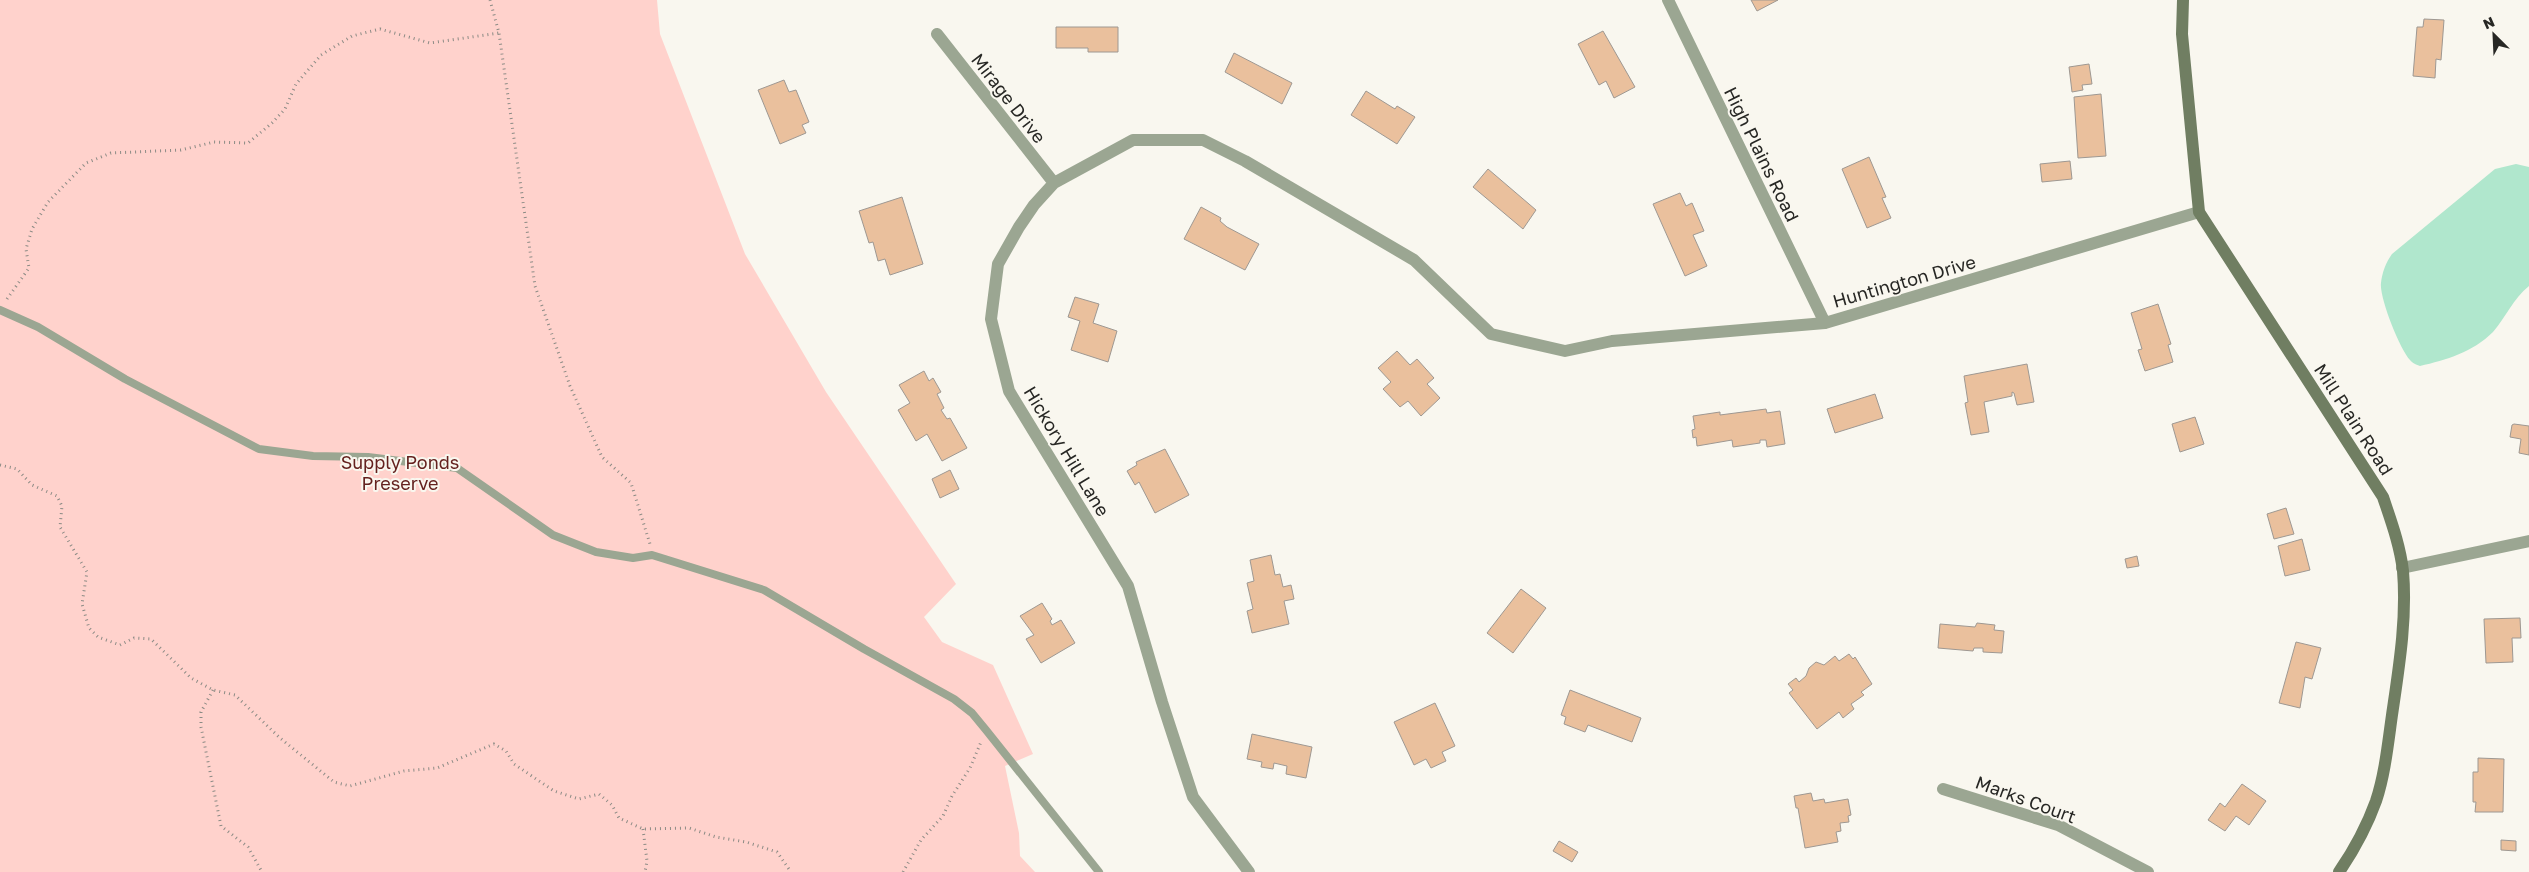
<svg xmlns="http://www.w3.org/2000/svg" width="2529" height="872" font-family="'Golos Text',sans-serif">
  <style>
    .green { fill: #ffd2cc }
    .water { fill: #b0e7cd }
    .building { fill: #eac09d; stroke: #9e9892 }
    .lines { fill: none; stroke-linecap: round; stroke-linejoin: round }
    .path { stroke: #8c8b85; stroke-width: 3; stroke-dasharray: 1 4; stroke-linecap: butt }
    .lane { stroke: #9ba692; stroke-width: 8 }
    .street { stroke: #9ba692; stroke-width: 12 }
    .secondary { stroke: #707e62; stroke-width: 12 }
    .labels { text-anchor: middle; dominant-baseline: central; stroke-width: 4; stroke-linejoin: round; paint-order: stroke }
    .street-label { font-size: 18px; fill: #272724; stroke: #f9f7ef }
    .park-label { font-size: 18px; fill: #64211e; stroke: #f9f7ef }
  </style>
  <rect width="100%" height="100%" fill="#f9f7ef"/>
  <path class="green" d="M0 0H657L660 34 745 254 826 392 956 584 924 617 942 642 993 665 1033 754 1005 766 1019 833 1020 856 1035 872H0Z"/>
  <path class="water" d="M2516 164 2529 167V286C2513 299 2506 317 2493 332 2473 352 2446 360 2420 366 2417 365 2412 363 2410 360 2400 350 2379 297 2381 283 2382 273 2386 262 2392 254L2495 169Z"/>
  <path class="building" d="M1751 0H1778L1757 11Z
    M2424 19 2444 20 2441 60 2436 59 2435 78 2413 76 2417 27H2423Z
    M1056 27H1118V52H1088V48H1056Z
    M1603 31 1635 87 1614 98 1606 81 1599 85 1578 44Z
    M1234 53 1292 83 1282 104 1225 72Z
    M2089 64 2092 84 2082 85 2083 90 2072 92 2069 67Z
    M784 80 789 92 796 90 809 122 802 125 806 133 780 144 758 90Z
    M1366 91 1395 109 1397 106 1415 117 1397 144 1351 115Z
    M2101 94 2106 156 2078 158 2074 97Z
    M1869 157 1886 197 1882 198 1891 218 1867 228 1842 169Z
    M2070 161 2072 179 2042 182 2040 164Z
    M1488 169 1536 210 1523 229 1473 187Z
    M1680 193 1686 206 1692 203 1704 231 1693 235 1707 266 1685 276 1653 204Z
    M902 197 923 264 890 275 885 259 878 261 873 242 869 243 859 211Z
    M1201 207 1221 218 1220 221 1227 227 1259 244 1245 270 1184 239Z
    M1075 297 1099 304 1093 323 1117 331 1108 362 1071 350 1080 321 1068 317Z
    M2158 304 2171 344 2168 345 2173 362 2145 371 2138 350 2142 349 2131 313Z
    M1397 351 1410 365 1417 359 1434 378 1427 384 1440 398 1421 416 1408 401 1400 407 1383 389 1391 382 1378 368Z
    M2027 364 2034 402 2017 405 2014 393 2012 392V396L1984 402 1989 432 1971 435 1965 403 1968 402 1964 376Z
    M924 371 929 381 933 378 941 392 937 394 944 408 941 410 947 419 950 418 967 448 942 461 927 434 916 441 898 410 910 403 899 385Z
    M1875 394 1883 418 1835 433 1827 409Z
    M1766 409 1767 413 1780 411 1785 444 1767 447 1766 440H1760V443L1733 447 1732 440 1697 446 1696 437 1693 438 1692 430 1695 429 1693 416 1720 412V415Z
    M2195 417 2204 444 2180 452 2172 424Z
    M2514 424 2529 426V455L2519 453 2521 439 2510 437 2512 425Z
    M1165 449 1189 495 1155 513 1139 482 1135 485 1127 471 1137 465 1136 462Z
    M950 470 959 489 940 498 932 479Z
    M2286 508 2294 534 2274 539 2267 514Z
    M2302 539 2310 570 2285 576 2278 546Z
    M1271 555 1275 575 1280 574 1283 587 1291 585 1294 599 1284 601 1289 624 1252 633 1247 611 1253 609 1247 583 1254 581 1250 560Z
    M2137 556 2139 566 2127 568 2125 559Z
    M1521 589 1546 608 1513 653 1487 633Z
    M1042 603 1052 619 1050 621 1052 625 1061 620 1075 643 1041 663 1026 639 1034 635 1020 616Z
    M2520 618 2521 638H2512L2513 662 2486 663 2484 619Z
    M1977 623 1995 625 1994 630 2004 631 2002 653 1983 652V648H1974L1973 651 1938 648 1940 624 1975 627Z
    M2296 642 2321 648 2312 679 2305 677 2300 708 2279 703Z
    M1849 654 1853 659 1855 657 1872 684 1861 692 1864 695 1851 704 1854 709 1843 718 1839 712 1817 729 1789 693 1793 690 1788 684 1796 678 1799 682 1806 676 1809 668 1816 662 1824 665 1835 656 1839 661Z
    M1570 690 1641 718 1632 742 1588 725 1585 732 1564 724 1566 717 1561 715Z
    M1435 703 1455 746 1442 752 1446 761 1431 768 1426 759 1414 765 1394 722Z
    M1252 734 1312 747 1306 778 1286 774 1287 766 1274 763 1273 769 1261 767 1262 762 1247 759Z
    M2478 758 2504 759 2503 812H2475L2476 802H2473V772H2478Z
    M2242 784 2266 801 2249 825 2236 816 2225 831 2208 820 2220 803 2225 807Z
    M1811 793 1813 801 1824 799 1825 803 1848 799 1851 815 1848 816 1849 822 1840 823 1841 831 1836 832 1838 842 1805 848 1798 808H1796L1794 796Z
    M2501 840 2516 841V851L2501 850Z
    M1559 841 1578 852 1572 862 1553 851Z"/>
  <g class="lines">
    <path class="path" d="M490 0 499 33 535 286 570 386 602 457 631 483 650 544
      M7 299 29 268 26 249 32 229 48 202 86 163 111 153 181 150 214 142 248 143 272 123 285 109 296 84 321 55 352 36 380 29 430 43 499 33
      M0 465 17 469 32 485 57 496 62 506 60 527 87 572 82 604 89 628 98 637 120 645 134 638 151 639 191 678 213 690 235 695 280 738 334 782 350 786 404 771 437 768 494 744 506 751 514 764 554 791 579 799 599 794 612 805 619 818 643 829 689 828 716 837 746 842 777 852 791 872
      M213 690 201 712V727L221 826 248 847 262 872
      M643 829 647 861 645 872
      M903 872 921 840 943 816 952 796 970 768 981 742"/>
    <path class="lane" d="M0 310 38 327 125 379 259 449 313 456 368 457 457 468 553 535 596 552 633 558 652 555 764 590 864 649 954 699 972 713 986 730 1099 872"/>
    <path class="street" d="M1668 0 1825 323
      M937 34 1054 183
      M2402 568 2529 541
      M1943 789 2058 825 2148 872
      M1249 872 1193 797 1162 702 1128 586 1009 391 991 319 998 264 1019 227 1034 205 1054 183 1133 140H1203L1245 161 1414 260 1491 334 1565 351 1612 341 1825 323 2199 212"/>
    <path class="secondary" d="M2183 0 2182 34 2199 212 2383 497C2391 521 2400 545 2403 571 2407 619 2399 667 2392 715 2388 743 2385 774 2376 801 2367 826 2354 850 2339 872"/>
  </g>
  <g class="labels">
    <g class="street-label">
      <text transform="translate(1009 98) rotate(52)">Mirage Drive</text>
      <text transform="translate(1762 154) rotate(64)">High Plains Road</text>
      <text transform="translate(1904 281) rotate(-16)">Huntington Drive</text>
      <text transform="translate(2354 419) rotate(57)">Mill Plain Road</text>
      <text transform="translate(1067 451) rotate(59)">Hickory Hill Lane</text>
      <text transform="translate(2026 799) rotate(20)">Marks Court</text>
    </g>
    <g class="park-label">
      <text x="400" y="462">Supply Ponds<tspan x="400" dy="21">Preserve</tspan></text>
    </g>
  </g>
  <g transform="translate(2494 35) rotate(336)" stroke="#f9f7ef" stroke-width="4" paint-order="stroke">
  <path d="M0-4L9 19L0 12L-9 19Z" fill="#272724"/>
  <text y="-8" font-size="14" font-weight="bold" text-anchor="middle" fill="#272724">N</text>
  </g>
</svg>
